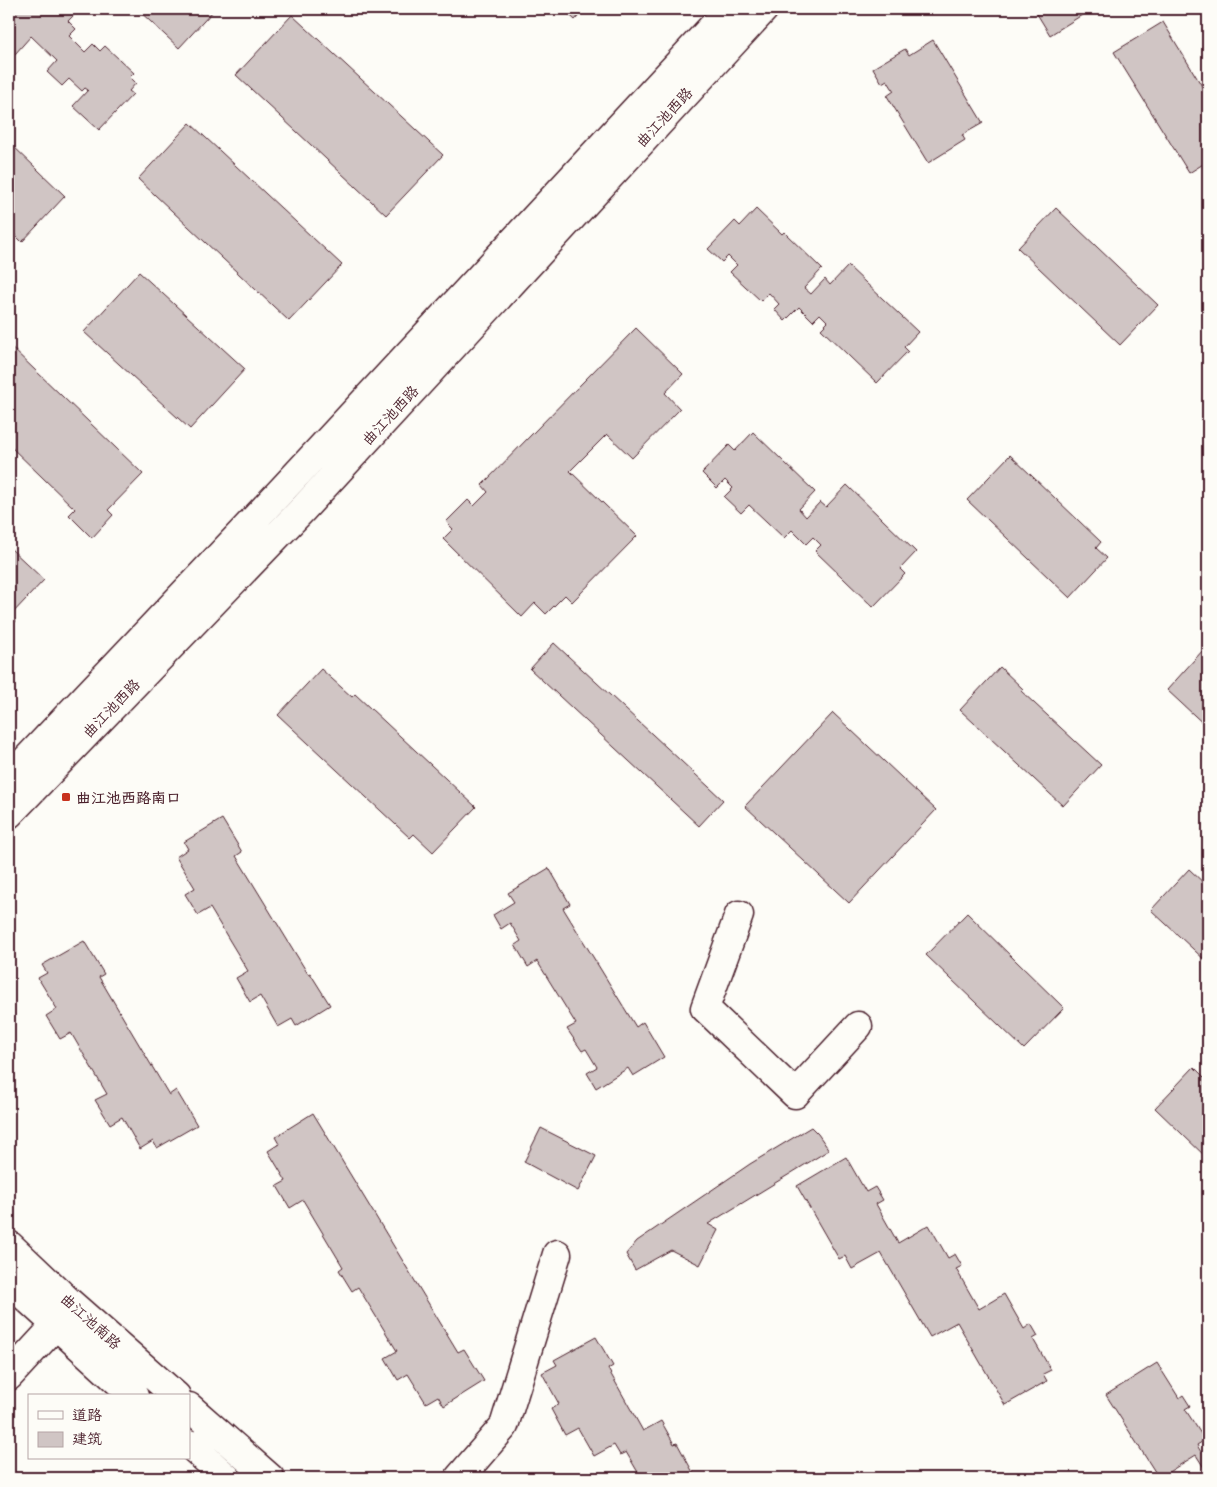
<svg xmlns="http://www.w3.org/2000/svg" width="1217" height="1487" font-family="'Patrick Hand','LXGW WenKai TC',sans-serif">
  <style>
    .building { fill: #d0c5c4; stroke: #4a1f2b }
    .lines { fill: none; stroke-linecap: round; stroke-linejoin: round }
    .minor-casing { stroke: #4a1f2b; stroke-width: 31 }
    .major-casing { stroke: #4a1f2b; stroke-width: 31 }
    .minor { stroke: #fdfcf7; stroke-width: 28 }
    .major { stroke: #fdfcf7; stroke-width: 28 }
    .poi-dot { fill: #c8321e; stroke: #fdfcf7; stroke-width: 2 }
    .labels { text-anchor: middle; dominant-baseline: central; stroke-width: 4; stroke-linejoin: round; paint-order: stroke }
    .street-label { font-size: 15px; fill: #4a1f2b; stroke: #fdfcf7 }
    .poi-label { font-size: 15px; font-weight: bold; fill: #4a1f2b; stroke: #fdfcf7; text-anchor: start }
  </style>
  <rect width="100%" height="100%" fill="#fdfcf7"/>
  <filter id="ink" filterUnits="userSpaceOnUse"><feTurbulence type="fractalNoise" baseFrequency=".02" numOctaves="2"/><feDisplacementMap in="SourceGraphic" scale="10" xChannelSelector="R" yChannelSelector="G"/><feConvolveMatrix kernelMatrix="1 2 1 2 8 2 1 2 1" color-interpolation-filters="sRGB"/></filter>
  <g filter="url(#ink)">
    <path class="building" d="M9 9H67L74 15 68 21 76 29 69 36 85 52 93 44 100 51 105 46 134 73 130 77 136 83 129 91 133 94 99 130 73 106 88 90 85 88 82 91 69 79 62 86 47 72 57 61 31 36 15 54 9 48Z
      M137 9H215L179 48Z
      M563 9H585L575 20Z
      M1034 9H1089L1090 10 1050 35Z
      M292 15 443 155 386 215 236 75Z
      M1163 22 1208 96V161L1189 173 1114 52Z
      M933 40 983 123 962 135 965 140 928 163 887 96 894 91 887 80 882 83 873 68 905 49 909 55Z
      M190 123 342 265 289 321 138 179Z
      M9 142 65 196 22 242 9 229Z
      M1056 208 1158 305 1120 345 1018 248Z
      M756 209 782 234 784 232 822 269 804 288 811 294 825 279 830 285 848 266 918 332 904 347 908 351 877 383 821 329 828 322 820 314 813 321 799 307 785 321 774 309 779 304 769 293 761 301 730 272 737 265 728 256 722 262 708 249 735 221 740 226Z
      M139 272 245 369 190 429 84 332Z
      M636 328 683 374 665 393 680 409 632 458 607 434 570 471 637 536 572 602 565 595 546 614 535 603 522 617 443 539 453 529 446 522 468 500 474 506 488 492 482 485Z
      M9 345 143 474 108 510 113 515 92 538 69 515 75 509 9 445Z
      M1208 415V429L1201 422Z
      M753 432 815 492 799 509 806 517 820 502 826 507 847 485 916 552 900 569 905 574 873 607 815 551 821 545 813 537 806 544 792 530 784 538 749 505 741 513 724 497 733 488 725 480 717 488 702 473 729 445 735 451Z
      M1010 455 1101 542 1096 548 1107 558 1070 598 967 500Z
      M9 547 44 580 10 616 16 621 9 629Z
      M554 643 723 800 699 826 530 669Z
      M1204 649 1208 652V728L1167 690Z
      M1000 667 1023 689 1021 691 1101 765 1063 806 960 710Z
      M321 669 352 697 355 694 476 807 433 852 414 834 410 838 278 715Z
      M833 713 936 810 849 903 745 806Z
      M222 819 242 852 236 856 308 974 310 973 330 1005 296 1026 292 1019 278 1027 260 996 250 1002 236 978 248 971 210 908 198 915 185 894 195 888 176 857 188 849 184 842Z
      M549 868 570 904 563 908 636 1027 643 1022 664 1057 633 1076 628 1068 596 1088 587 1073 597 1067 586 1049 582 1051 567 1029 576 1024 537 961 528 967 515 945 521 941 510 923 501 929 493 915 514 902 508 893Z
      M1189 869 1208 887V963L1151 910Z
      M967 913 1064 1008 1024 1049 926 955Z
      M84 941 104 974 99 977 169 1095 176 1090 197 1125 157 1148 153 1141 140 1149 122 1117 110 1124 95 1100 107 1094 71 1033 60 1039 46 1016 57 1009 38 978 47 973 42 965Z
      M1194 1067 1208 1081V1159L1155 1108Z
      M313 1113 458 1352 464 1349 484 1381 444 1406 438 1396 426 1403 408 1374 398 1380 385 1358 397 1351 358 1287 352 1291 339 1270 343 1267 303 1200 290 1208 277 1186 286 1181 268 1151 279 1144 275 1137Z
      M811 1127 818 1134 829 1150 708 1224 718 1230 700 1265 671 1250 635 1270 626 1254 637 1241 750 1164Z
      M541 1128 596 1156 578 1191 524 1162Z
      M846 1157 866 1192 875 1187 883 1200 876 1204 898 1243 929 1225 948 1258 955 1254 962 1266 956 1269 979 1309 1004 1294 1024 1329 1031 1324 1038 1336 1033 1339 1051 1370 1043 1374 1047 1381 1005 1405 957 1322 930 1337 881 1253 852 1269 845 1256 839 1259 797 1186Z
      M596 1337 613 1366 608 1369 643 1431 661 1421 674 1444 677 1443 696 1478H633L639 1474 626 1452 620 1455 614 1445 594 1456 578 1428 565 1435 551 1409 559 1404 542 1373 557 1365 554 1360Z
      M1157 1363 1179 1398 1183 1395 1190 1406 1185 1409 1205 1440 1197 1445 1201 1452 1206 1449 1204 1447 1208 1444V1474L1196 1455 1159 1478 1106 1395Z"/>
    <g class="lines">
      <g class="minor-casing">
        <path id="minor" d="M9 778 283 489 729 9
          M9 814 303 509 764 9
          M739 915 705 1008 795 1094 858 1026
          M9 1376 55 1326
          M459 1478 504 1426 557 1254"/>
      </g>
      <g class="major-casing">
        <path id="major" d="M9 1245 69 1302 176 1396
          M9 1282 134 1396
          M189 1407 270 1478
          M189 1444 227 1478"/>
      </g>
      <use href="#minor" class="minor"/>
      <use href="#major" class="major"/>
    </g>
  </g>
  <rect class="poi-dot" x="61" y="792" width="10" height="10" rx="2.5"/>
  <g class="labels">
    <g class="street-label">
      <text transform="translate(664 117) rotate(-47)">曲江池西路</text>
      <text transform="translate(390 415) rotate(-47)">曲江池西路</text>
      <text transform="translate(111 708) rotate(-46)">曲江池西路</text>
      <text transform="translate(91 1321) rotate(42)">曲江池南路</text>
    </g>
    <g class="poi-label">
      <text x="76" y="797">曲江池西路南口</text>
    </g>
  </g>
  <rect width="1217" height="1487" fill="none" stroke="#fdfcf7" stroke-width="30"/>
  <rect x="15" y="15" width="1187" height="1457" fill="none" stroke="#4a1f2b" stroke-width="2" filter="url(#ink)"/>
  <rect x="28" y="1394" width="162" height="65" fill="#fdfcf7" stroke="#b5a4a5"/>
  <rect x="38" y="1411" width="25" height="8" fill="#fdfcf7" stroke="#b5a4a5"/>
  <text x="72" y="1420" font-size="15" fill="#4a1f2b">道路</text>
  <rect x="38" y="1432" width="25" height="15" fill="#d0c5c4" stroke="#b5a4a5"/>
  <text x="72" y="1444" font-size="15" fill="#4a1f2b">建筑</text>
</svg>
